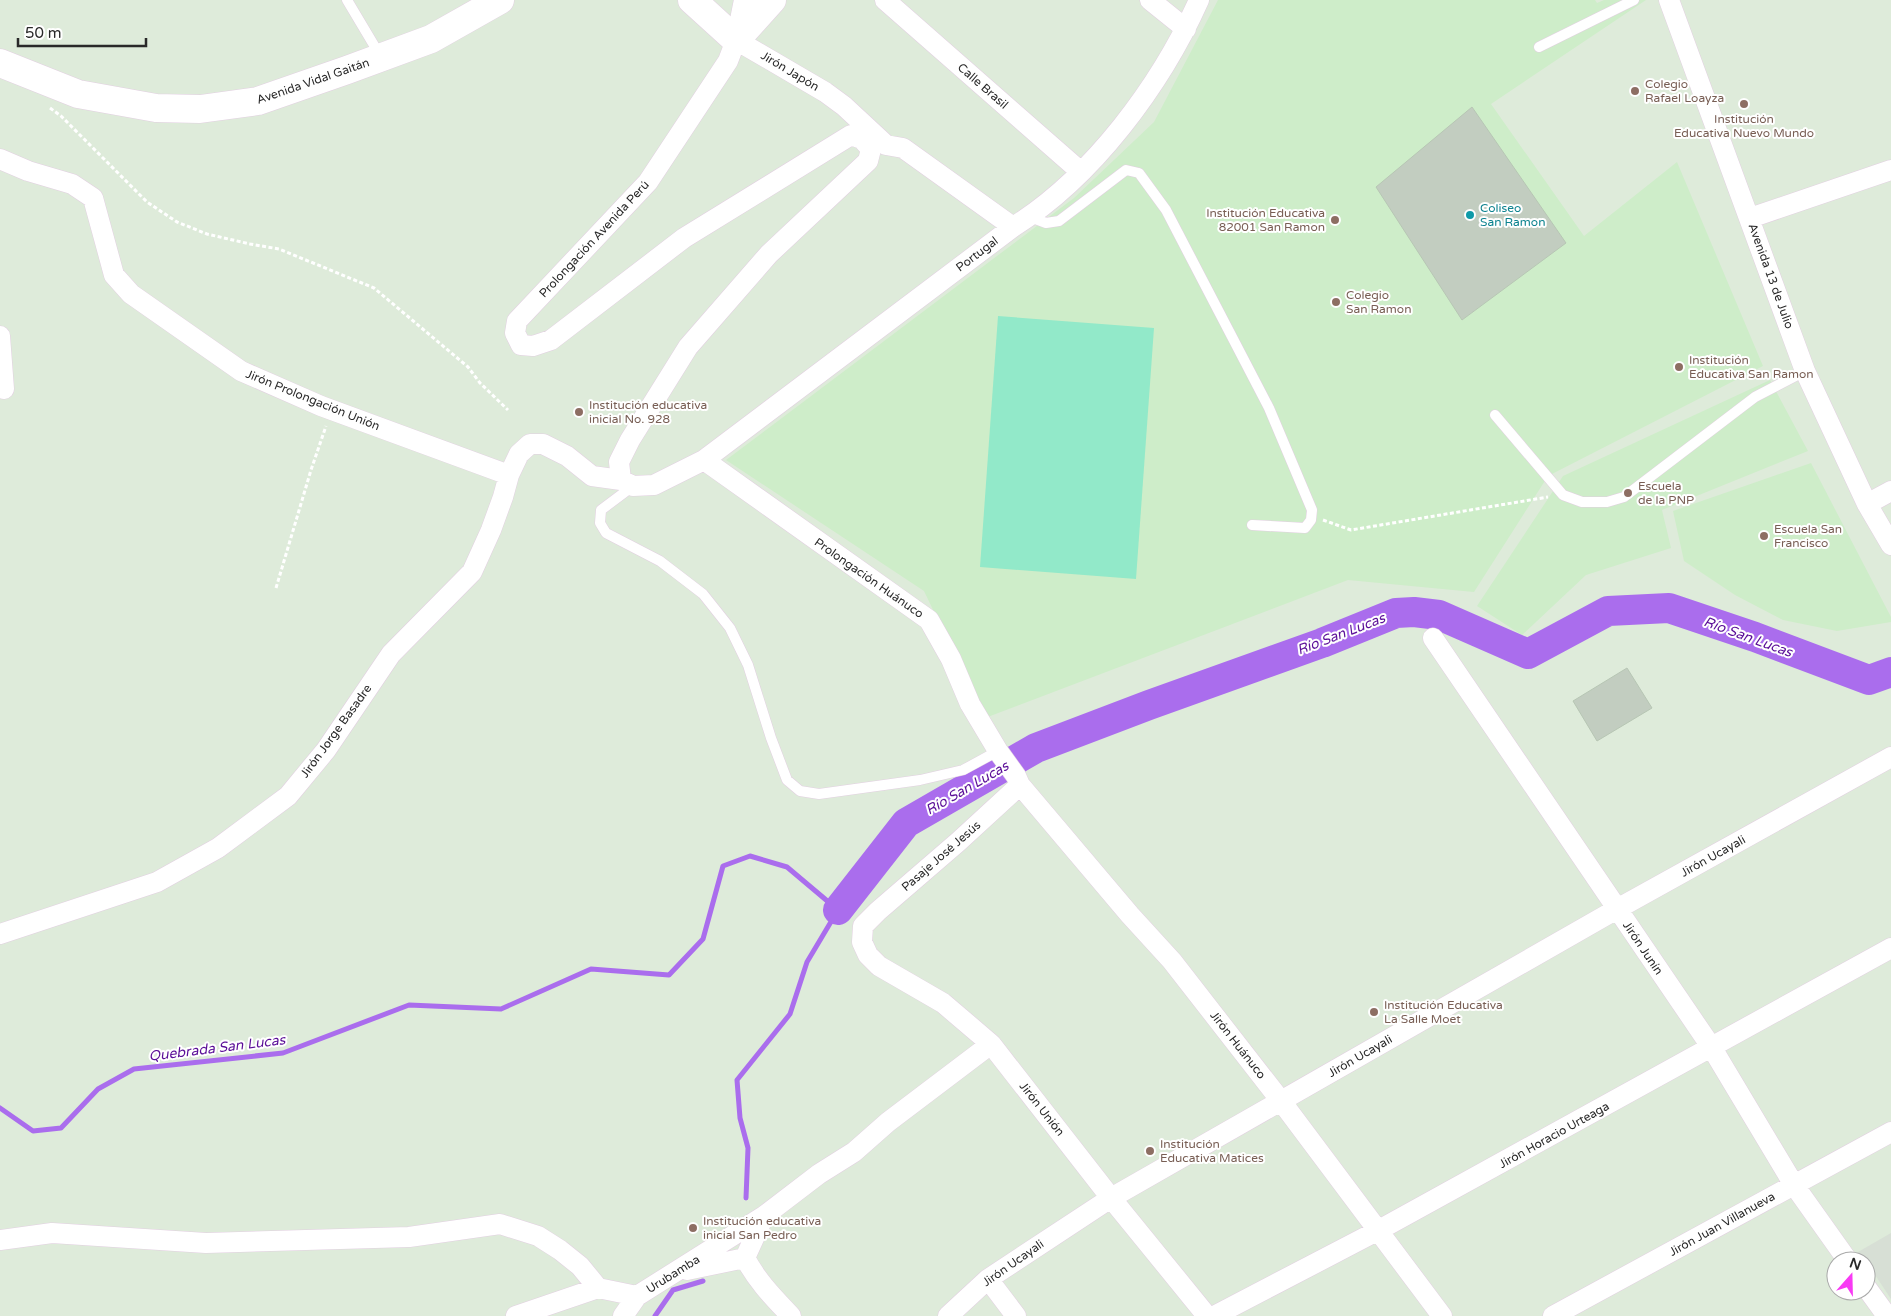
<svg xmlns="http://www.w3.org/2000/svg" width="1891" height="1316" font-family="'Varela Round',sans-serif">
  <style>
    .education { fill: #ceedc9 }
    .pitch { fill: #92e9c9 }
    .plaza { fill: #d7dfd5 }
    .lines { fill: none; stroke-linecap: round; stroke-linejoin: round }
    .stream { stroke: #aa6ded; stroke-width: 5 }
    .river { stroke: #aa6ded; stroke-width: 30 }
    .building { fill: #c2cdc0; stroke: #b7c6b4 }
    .lane-casing { stroke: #e2d0e1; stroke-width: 11 }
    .street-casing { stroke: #e2d0e1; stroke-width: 21 }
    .secondary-casing { stroke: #e2d0e1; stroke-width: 29 }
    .path { stroke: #fff; stroke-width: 3; stroke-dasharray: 4 2.5; stroke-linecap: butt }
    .lane { stroke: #fff; stroke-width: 10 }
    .street { stroke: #fff; stroke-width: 20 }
    .secondary { stroke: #fff; stroke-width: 28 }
    .education-dot { fill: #8d6e63; stroke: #fff; stroke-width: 2 }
    .culture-dot { fill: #0f9aa8; stroke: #fff; stroke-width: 2 }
    .labels { text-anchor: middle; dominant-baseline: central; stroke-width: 4; stroke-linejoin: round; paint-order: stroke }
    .street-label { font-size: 12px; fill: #292929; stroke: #fff }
    .education-label { font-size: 12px; fill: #785e54; stroke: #fff; text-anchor: start }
    .culture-label { font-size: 12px; fill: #0d838f; stroke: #fff; text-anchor: start }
    .water-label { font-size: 14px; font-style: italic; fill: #5a0e97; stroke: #fff }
  </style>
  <rect width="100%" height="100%" fill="#deebda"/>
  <path class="education" d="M1218 0H1595L1597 3 1604 0H1646L1491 104 1584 236 1677 162 1763 366 1548 476 1474 592 1348 580 985 718 924 591 726 460 1074 198 1154 122Z
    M1770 380 1808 451 1662 510 1671 548 1586 575 1522 635 1477 606 1563 476Z
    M1811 463 1891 617V622L1837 631 1783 620 1735 595 1684 561 1673 511Z"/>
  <path class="pitch" d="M998 316 1154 328 1136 579 980 567Z"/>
  <path class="plaza" d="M1891 1233V1299L1866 1261 1858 1252Z"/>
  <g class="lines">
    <path class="stream" d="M0 1108 33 1131 61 1128 98 1089 134 1069 283 1053 409 1005 501 1009 591 969 669 975 703 939 723 866 750 856 787 867 838 910 807 962 790 1014 737 1080 740 1118 748 1148 746 1198
      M655 1316 673 1290 703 1281"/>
    <path class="river" d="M838 910 906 823 1036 748 1149 705 1322 643 1396 613 1414 612 1439 615 1528 654 1608 611 1669 608 1755 637 1869 680 1891 672"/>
  </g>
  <path class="building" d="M1472 107 1566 243 1462 320 1376 187Z
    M1627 668 1652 708 1597 741 1573 701Z"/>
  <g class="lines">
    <g class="lane-casing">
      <path id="lane" d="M347 0 381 57
        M1539 47 1634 0
        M1030 217 1046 223 1059 221 1126 170 1139 173 1166 210 1269 408 1312 510 1311 520 1305 528 1252 525
        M1495 415 1563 495 1582 502H1607L1624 497 1755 397 1805 371
        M633 486 601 510 600 523 606 533 660 561 703 594 730 628 748 665 771 738 787 780 800 791 819 794 920 780 963 770 998 751"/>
    </g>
    <g class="street-casing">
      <path id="street" d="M744 0 736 40 728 61 648 182 517 321 515 333 521 345 533 346 551 340 684 238 851 135 862 139 871 149 868 161 769 254 688 347 630 440 619 462 621 480 633 486 654 485 704 460 1013 227C1093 177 1161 85 1199 0
        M885 0 1081 172
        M1150 0 1186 29
        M1669 0 1805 371 1867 504 1891 545
        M736 40 825 92 844 106 886 145 903 148 1013 227
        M0 159 28 171 72 184 93 198 114 275 131 294 241 371 321 406 509 475
        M1750 218 1891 170
        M0 336 4 389
        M704 460 929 620 951 659 970 704 998 751 1016 776 1020 785 1130 915 1172 961 1281 1101 1442 1316
        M1867 504 1891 491
        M1433 638 1712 1048 1794 1185 1848 1261
        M1020 785 958 842 878 911 863 926 862 942 868 955 879 966 943 1003 991 1044 1111 1198 1207 1316
        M0 934 157 882 218 848 288 796 326 750 391 654 472 572 491 530 503 497 509 475 519 454 530 444H543L567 456 592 476 621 480
        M0 1240 52 1233 206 1243 409 1237 500 1224 538 1236 560 1250 580 1266 598 1288
        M745 1258C757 1281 774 1298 791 1316
        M687 1270 745 1258 764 1216
        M988 1279 1016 1316
        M1866 1287 1887 1316
        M516 1316 598 1288 637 1296 764 1216 819 1174 854 1152 888 1122 991 1044
        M623 1316 637 1296
        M948 1316 988 1279 1111 1198 1617 909 1891 757
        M1214 1316 1379 1230 1891 948
        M1553 1316 1891 1132"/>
    </g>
    <g class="secondary-casing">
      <path id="secondary" d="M692 0 736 40 772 0
        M0 63 78 94 156 108 200 109 258 101 347 70 431 39 500 0"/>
    </g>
    <path class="path" d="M50 108 61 116 147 202 177 222 207 234 250 244 279 249 374 288 468 367 480 383 508 410
      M1323 520 1351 530 1548 497
      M276 588 311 470 326 426"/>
    <use href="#lane" class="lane"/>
    <use href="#street" class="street"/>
    <use href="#secondary" class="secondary"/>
  </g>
  <g class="education-dot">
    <circle cx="1635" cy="91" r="5"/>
    <circle cx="1744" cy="104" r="5"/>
    <circle cx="1335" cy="220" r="5"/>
    <circle cx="1336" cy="302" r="5"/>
    <circle cx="1679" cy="367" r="5"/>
    <circle cx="579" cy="412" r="5"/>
    <circle cx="1628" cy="493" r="5"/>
    <circle cx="1764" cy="536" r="5"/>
    <circle cx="1374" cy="1012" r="5"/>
    <circle cx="1150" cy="1151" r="5"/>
    <circle cx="693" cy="1228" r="5"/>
  </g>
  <circle class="culture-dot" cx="1470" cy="215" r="5"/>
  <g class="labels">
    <g class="street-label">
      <text transform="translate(790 71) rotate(31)">Jirón Japón</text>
      <text transform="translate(313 81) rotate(-19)">Avenida Vidal Gaitán</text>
      <text transform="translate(983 86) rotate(41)">Calle Brasil</text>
      <text transform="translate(594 239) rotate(-47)">Prolongación Avenida Perú</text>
      <text transform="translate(977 254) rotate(-37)">Portugal</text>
      <text transform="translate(1771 276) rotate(70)">Avenida 13 de Julio</text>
      <text transform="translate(313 400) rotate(22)">Jirón Prolongación Unión</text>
      <text transform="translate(869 578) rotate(35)">Prolongación Huánuco</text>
      <text transform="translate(336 731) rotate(-54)">Jirón Jorge Basadre</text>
      <text transform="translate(941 856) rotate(-41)">Pasaje José Jesús</text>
      <text transform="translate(1713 856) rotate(-29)">Jirón Ucayali</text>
      <text transform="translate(1643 948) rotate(56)">Jirón Junín</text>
      <text transform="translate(1238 1045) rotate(52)">Jirón Huánuco</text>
      <text transform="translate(1360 1056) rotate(-30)">Jirón Ucayali</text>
      <text transform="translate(1042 1109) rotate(52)">Jirón Unión</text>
      <text transform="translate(1554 1135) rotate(-29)">Jirón Horacio Urteaga</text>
      <text transform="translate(1722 1224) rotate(-29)">Jirón Juan Villanueva</text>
      <text transform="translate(1013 1263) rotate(-35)">Jirón Ucayali</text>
      <text transform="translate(673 1274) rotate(-32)">Urubamba</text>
    </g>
    <g class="education-label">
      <text x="1645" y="84">Colegio<tspan x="1645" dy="14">Rafael Loayza</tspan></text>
      <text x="1744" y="119" text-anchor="middle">Institución<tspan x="1744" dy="14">Educativa Nuevo Mundo</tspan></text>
      <text x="1325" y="213" text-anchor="end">Institución Educativa<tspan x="1325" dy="14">82001 San Ramon</tspan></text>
      <text x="1346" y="295">Colegio<tspan x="1346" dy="14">San Ramon</tspan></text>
      <text x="1689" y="360">Institución<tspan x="1689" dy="14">Educativa San Ramon</tspan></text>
      <text x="589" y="405">Institución educativa<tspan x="589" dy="14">inicial No. 928</tspan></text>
      <text x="1638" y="486">Escuela<tspan x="1638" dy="14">de la PNP</tspan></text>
      <text x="1774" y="529">Escuela San<tspan x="1774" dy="14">Francisco</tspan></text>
      <text x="1384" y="1005">Institución Educativa<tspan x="1384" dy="14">La Salle Moet</tspan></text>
      <text x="1160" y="1144">Institución<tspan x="1160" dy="14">Educativa Matices</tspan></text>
      <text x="703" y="1221">Institución educativa<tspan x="703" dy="14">inicial San Pedro</tspan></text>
    </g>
    <g class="culture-label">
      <text x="1480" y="208">Coliseo<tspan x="1480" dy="14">San Ramon</tspan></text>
    </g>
    <g class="water-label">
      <text transform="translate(1341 634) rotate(-21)">Río San Lucas</text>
      <text transform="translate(1748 637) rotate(20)">Río San Lucas</text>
      <text transform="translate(967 788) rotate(-30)">Río San Lucas</text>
      <text transform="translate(217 1048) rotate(-7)">Quebrada San Lucas</text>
    </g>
  </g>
  <g transform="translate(1851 1276) rotate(20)"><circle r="24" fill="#ffffff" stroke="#a9a9a9"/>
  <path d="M0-4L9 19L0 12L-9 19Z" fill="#f83af4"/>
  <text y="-8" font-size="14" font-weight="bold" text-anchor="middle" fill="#292929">N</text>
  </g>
  <path d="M18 38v8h128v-8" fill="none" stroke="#292929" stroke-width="2.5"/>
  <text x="25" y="38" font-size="15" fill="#292929" stroke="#ffffff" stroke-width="4" paint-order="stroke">50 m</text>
</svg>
